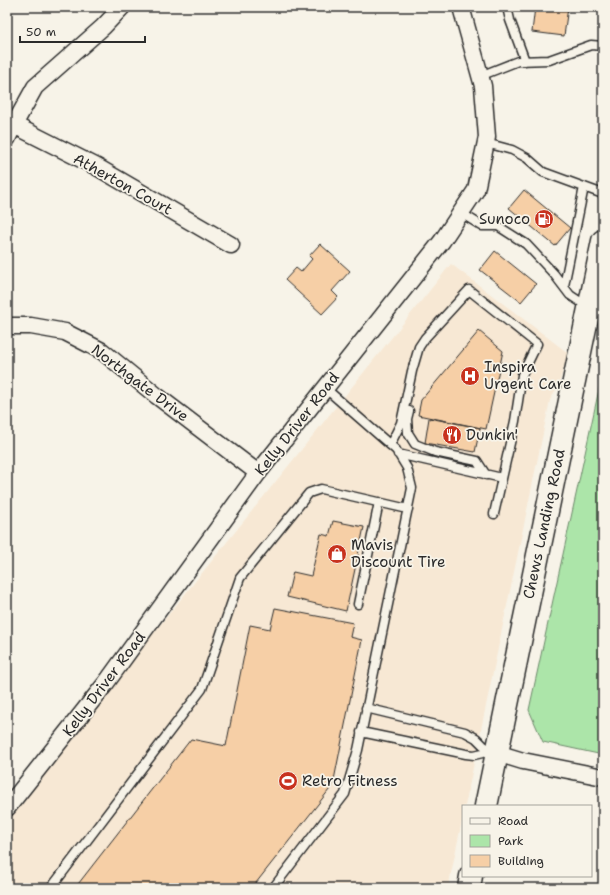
<svg xmlns="http://www.w3.org/2000/svg" width="610" height="895" font-family="'Shantell Sans',sans-serif">
  <style>
    .built { fill: #f7e8d4 }
    .green { fill: #ace5a9; stroke: #6c886a }
    .building { fill: #f6cfa6; stroke: #2b2b2b }
    .lines { fill: none; stroke-linecap: round; stroke-linejoin: round }
    .lane-casing { stroke: #2b2b2b; stroke-width: 11 }
    .street-casing { stroke: #2b2b2b; stroke-width: 19 }
    .secondary-casing { stroke: #2b2b2b; stroke-width: 25 }
    .lane { stroke: #f7f3e8; stroke-width: 8 }
    .street { stroke: #f7f3e8; stroke-width: 16 }
    .secondary { stroke: #f7f3e8; stroke-width: 22 }
    .labels { text-anchor: middle; dominant-baseline: central; stroke-width: 3.5; stroke-linejoin: round; paint-order: stroke }
    .street-label { font-size: 15px; fill: #2b2b2b; stroke: #f7f3e8 }
    .poi-label { font-size: 15px; fill: #2b2b2b; stroke: #f7f3e8; text-anchor: start }
  </style>
  <rect width="100%" height="100%" fill="#f7f3e8"/>
  <filter id="ink" filterUnits="userSpaceOnUse"><feTurbulence type="fractalNoise" baseFrequency=".025" numOctaves="2"/><feDisplacementMap in="SourceGraphic" scale="8" xChannelSelector="R" yChannelSelector="G"/><feConvolveMatrix kernelMatrix="1 2 1 2 8 2 1 2 1" color-interpolation-filters="sRGB"/></filter>
  <g filter="url(#ink)">
    <path class="built" d="M451 264 568 353 558 387 550 400 465 806H463V816L448 888H7V815Z"/>
    <path class="green" d="M603 371V755L543 742 529 710Z"/>
    <path class="building" d="M535 7H568L564 36 532 32Z
      M524 190 570 228 555 246 509 208Z
      M320 244 350 271 332 291 338 297 322 314 285 280 296 268 301 272 312 259 309 256Z
      M495 251 536 284 521 302 480 270Z
      M479 331 503 351 486 429 418 415 421 400Z
      M429 418 480 428 475 452 425 443Z
      M333 521 364 527 346 611 287 597 293 572 311 576 321 534 329 536Z
      M275 608 353 623 350 637 362 640 333 785 252 888H75L191 739 226 746 250 625 270 629Z"/>
    <g class="lines">
      <g class="lane-casing">
        <path id="lane" d="M507 7 510 20 525 61
          M480 76 518 61 549 60 591 45 603 46
          M486 143 512 150 527 158 543 172 603 194
          M461 213 482 226H498L526 244 554 274 570 295 588 307
          M564 286 584 187
          M409 411 407 419 408 433 415 444 435 452 477 461 486 475
          M390 445 401 423 412 371 419 347 425 338 469 290 537 344 522 375 515 421 494 514
          M398 454 502 478
          M358 604 379 502
          M366 708 465 732 476 738 483 745 488 749 496 752
          M361 732 466 754 474 755 487 752H492
          M51 888 202 689 240 578 309 493 321 489 408 509
          M273 888 345 794 358 750 412 488 407 468 396 450 325 388"/>
      </g>
      <g class="street-casing">
        <path id="street" d="M14 125 97 167 231 245
          M7 139 14 125 35 87 103 27 122 7
          M7 326H31L65 332 102 351 157 396 258 473
          M497 753 523 761 603 777
          M7 808 106 683 258 473 442 241 476 190 487 137 483 86 461 7"/>
      </g>
      <g class="secondary-casing">
        <path id="secondary" d="M486 806 603 241
          M469 888 471 876"/>
      </g>
      <use href="#lane" class="lane"/>
      <use href="#street" class="street"/>
      <use href="#secondary" class="secondary"/>
    </g>
  </g>
  <defs>
    <g id="fuel-disc" transform="scale(1)"><circle r="9.5" fill="#c8321e" stroke="#f7f3e8"/><path d="M-5.5-6h7V0h2V4h1.3V-2.5L3-4.5l.8-.8L6-3V5H2.5V1h-1V6h-7ZM-4.2-4.7v3.2H.2V-4.7Z" fill="#fff"/></g>
    <g id="hospital-disc" transform="scale(1)"><circle r="9.5" fill="#c8321e" stroke="#f7f3e8"/><path d="M-5-5h3v3.5h4V-5h3V5h-3V1.5h-4V5h-3Z" fill="#fff"/></g>
    <g id="restaurant-disc" transform="scale(1)"><circle r="9.5" fill="#c8321e" stroke="#f7f3e8"/><path d="M-5-6h1v4h1v-4h1v4h1v-4h1v5L-1.5 .5V6h-2V.5L-5-1ZM5-6V6H3V1.5H1.5Q1.5-4 5-6Z" fill="#fff"/></g>
    <g id="shop-disc" transform="scale(1)"><circle r="9.5" fill="#c8321e" stroke="#f7f3e8"/><path d="M-5-2.5h2.3a2.7 3.5 0 0 1 5.4 0H5L5.5 6h-11ZM-1.5-2.5h3a1.5 2.3 0 0 0-3 0Z" fill="#fff"/></g>
    <g id="stadium-disc" transform="scale(1)"><circle r="9.5" fill="#c8321e" stroke="#f7f3e8"/><path d="M0-5a6.5 5 0 1 0 0 10a6.5 5 0 1 0 0-10ZM-3.5-1.8h7v3.6h-7Z" fill="#fff"/></g>
  </defs>
  <g fill-rule="evenodd">
    <use href="#fuel-disc" x="544" y="219"/>
    <use href="#hospital-disc" x="470" y="376"/>
    <use href="#restaurant-disc" x="452" y="435"/>
    <use href="#shop-disc" x="337" y="554"/>
    <use href="#stadium-disc" x="288" y="781"/>
  </g>
  <g class="labels">
    <g class="street-label">
      <text transform="translate(123 184) rotate(29)">Atherton Court</text>
      <text transform="translate(140 383) rotate(37)">Northgate Drive</text>
      <text transform="translate(297 424) rotate(-52)">Kelly Driver Road</text>
      <text transform="translate(544 524) rotate(-78)">Chews Landing Road</text>
      <text transform="translate(104 684) rotate(-53)">Kelly Driver Road</text>
    </g>
    <g class="poi-label">
      <text x="530" y="219" text-anchor="end">Sunoco</text>
      <text x="484" y="367">Inspira<tspan x="484" dy="17">Urgent Care</tspan></text>
      <text x="466" y="435">Dunkin'</text>
      <text x="351" y="545">Mavis<tspan x="351" dy="17">Discount Tire</tspan></text>
      <text x="302" y="781">Retro Fitness</text>
    </g>
  </g>
  <rect width="610" height="895" fill="none" stroke="#f7f3e8" stroke-width="24"/>
  <rect x="12" y="12" width="586" height="871" fill="none" stroke="#2b2b2b" stroke-width="1.5" filter="url(#ink)"/>
  <rect x="462" y="805" width="130" height="72" fill="#f7f3e8" stroke="#a5a39c"/>
  <rect x="470" y="818" width="20" height="6" fill="#f7f3e8" stroke="#a5a39c"/>
  <text x="498" y="825" font-size="12" fill="#2b2b2b">Road</text>
  <rect x="470" y="835" width="20" height="12" fill="#ace5a9" stroke="#a5a39c"/>
  <text x="498" y="845" font-size="12" fill="#2b2b2b">Park</text>
  <rect x="470" y="855" width="20" height="12" fill="#f6cfa6" stroke="#a5a39c"/>
  <text x="498" y="865" font-size="12" fill="#2b2b2b">Building</text>
  <path d="M20 36v6h125v-6" fill="none" stroke="#2b2b2b" stroke-width="2"/>
  <text x="26" y="36" font-size="12" fill="#2b2b2b" stroke="#f7f3e8" stroke-width="3" paint-order="stroke">50 m</text>
</svg>
